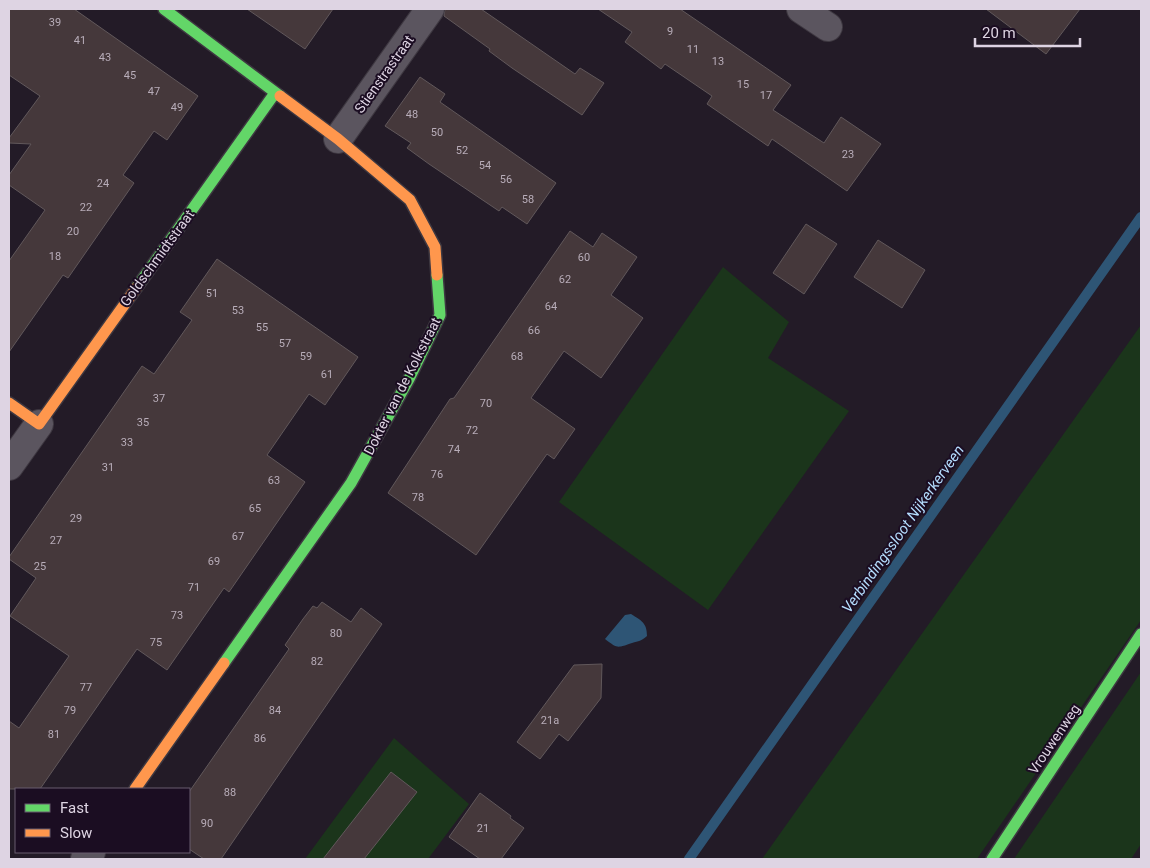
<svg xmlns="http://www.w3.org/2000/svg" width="1150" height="868" font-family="Roboto,sans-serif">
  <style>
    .green { fill: #1b351b }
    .water { fill: #2e5575 }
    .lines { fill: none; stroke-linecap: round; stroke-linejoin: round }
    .stream { stroke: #2e5575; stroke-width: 10 }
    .building { fill: #45383b; stroke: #61585b }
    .street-casing { stroke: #3e3841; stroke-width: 30 }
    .fast-casing { stroke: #3e3841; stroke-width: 14 }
    .slow-casing { stroke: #3e3841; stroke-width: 14 }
    .street { stroke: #5b555f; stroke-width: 28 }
    .fast { stroke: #63d668; stroke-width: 11 }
    .slow { stroke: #ff974d; stroke-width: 11 }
    .labels { text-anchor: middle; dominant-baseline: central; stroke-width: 4; stroke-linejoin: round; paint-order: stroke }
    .number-label { font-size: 11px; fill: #b8adb9 }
    .street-label { font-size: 14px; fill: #ded4e3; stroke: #1b0d22 }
    .water-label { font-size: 15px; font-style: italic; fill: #b4dcfd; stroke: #1b0d22 }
  </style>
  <rect width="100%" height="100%" fill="#231b27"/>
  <path class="green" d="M723 267 789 322 768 358 849 411 708 610 559 502Z
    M1141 325V620L977 859H762Z
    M1141 672V844L1131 859H1014Z
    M394 738 469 804 428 859H305Z"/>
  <path class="water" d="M631 614C642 621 647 623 647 636 641 641 639 641 632 643 617 648 618 649 605 639L625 615Z"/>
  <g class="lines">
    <path class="stream" d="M689 859 1141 217"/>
  </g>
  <path class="building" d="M9 9H74L198 96 167 140 154 131 123 175 134 183 68 278 63 275 9 352V261L45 210 9 185V175L31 144 9 143V138L40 96 9 75Z
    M247 9H333L305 49Z
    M445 9H481L575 74 580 68 604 83 582 115 512 68 489 51 490 49 444 16Z
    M598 9H680L791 85 773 110 824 143 841 117 881 144 847 191 772 139 768 146 707 104 712 96 665 64 661 69 625 42 632 32Z
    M986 9H1080L1046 54Z
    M420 77 445 94 440 102 556 183 527 224 502 207 499 211 429 164 407 148 411 143 385 126Z
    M806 224 837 244 804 294 773 273Z
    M570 231 593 247 602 233 637 257 611 295 643 318 601 378 564 351 531 398 575 429 554 459 547 454 476 555 388 493 450 399 454 398Z
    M878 240 925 270 902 308 854 277Z
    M217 259 358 357 325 405 309 394 267 455 305 482 229 592 224 588 167 670 137 649 40 789H9V721L19 728 69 656 10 616 36 578 9 559V557L142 366 154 374 192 320 180 312Z
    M322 602 351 622 361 608 382 624 221 859H204L189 849V792L289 649 285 645 303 619 313 606 317 608Z
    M602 664 601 698 568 741 559 734 540 759 517 742 574 665Z
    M391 772 417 792 364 859H323Z
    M480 793 511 816 510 818 524 828 501 859H480L449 837Z"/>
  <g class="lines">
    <g class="street-casing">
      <path id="street" d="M801 9 828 27
        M338 139 430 9
        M9 466 39 424
        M85 859 91 852"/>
    </g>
    <g class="fast-casing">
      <path id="fast" d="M164 9 280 96
        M137 287 275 93
        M224 663 351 483 409 379 440 315 437 275
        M992 859 1141 634"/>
    </g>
    <g class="slow-casing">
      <path id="slow" d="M280 96 338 139 410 200 435 247 437 275
        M9 403 39 424 137 287
        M135 789 224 663"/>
    </g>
    <use href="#street" class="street"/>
    <use href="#fast" class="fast"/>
    <use href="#slow" class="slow"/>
  </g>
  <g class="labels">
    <g class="number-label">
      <text x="55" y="22">39</text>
      <text x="670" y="31">9</text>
      <text x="80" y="40">41</text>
      <text x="693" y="49">11</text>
      <text x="105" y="57">43</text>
      <text x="718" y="61">13</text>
      <text x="130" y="75">45</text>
      <text x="743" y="84">15</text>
      <text x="154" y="91">47</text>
      <text x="766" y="95">17</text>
      <text x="177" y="107">49</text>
      <text x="412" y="114">48</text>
      <text x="437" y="132">50</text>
      <text x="462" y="150">52</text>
      <text x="848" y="154">23</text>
      <text x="485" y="165">54</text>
      <text x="506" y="179">56</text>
      <text x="103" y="183">24</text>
      <text x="528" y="199">58</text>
      <text x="86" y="207">22</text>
      <text x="73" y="231">20</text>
      <text x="55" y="256">18</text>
      <text x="584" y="257">60</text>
      <text x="565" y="279">62</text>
      <text x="212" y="293">51</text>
      <text x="551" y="306">64</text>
      <text x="238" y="310">53</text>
      <text x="262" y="327">55</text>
      <text x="534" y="330">66</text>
      <text x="285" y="343">57</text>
      <text x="306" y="356">59</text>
      <text x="517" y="356">68</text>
      <text x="327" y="374">61</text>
      <text x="159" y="398">37</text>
      <text x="486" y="403">70</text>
      <text x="143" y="422">35</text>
      <text x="472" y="430">72</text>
      <text x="127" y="442">33</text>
      <text x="454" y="449">74</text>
      <text x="108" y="467">31</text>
      <text x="437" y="474">76</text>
      <text x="274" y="480">63</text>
      <text x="418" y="497">78</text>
      <text x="255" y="508">65</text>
      <text x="76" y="518">29</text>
      <text x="238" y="536">67</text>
      <text x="56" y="540">27</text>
      <text x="214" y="561">69</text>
      <text x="40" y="566">25</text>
      <text x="194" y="587">71</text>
      <text x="177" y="615">73</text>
      <text x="336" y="633">80</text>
      <text x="156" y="642">75</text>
      <text x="317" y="661">82</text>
      <text x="86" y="687">77</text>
      <text x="70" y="710">79</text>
      <text x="275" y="710">84</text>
      <text x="550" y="720">21a</text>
      <text x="54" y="734">81</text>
      <text x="260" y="738">86</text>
      <text x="230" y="792">88</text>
      <text x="207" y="823">90</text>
      <text x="483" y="828">21</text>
    </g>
    <g class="street-label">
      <text transform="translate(384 74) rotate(-55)">Stienstrastraat</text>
      <text transform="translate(157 258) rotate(-54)">Goldschmidtstraat</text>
      <text transform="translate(402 386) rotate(-63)">Dokter van de Kolkstraat</text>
      <text transform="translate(1054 739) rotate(-56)">Vrouwenweg</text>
    </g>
    <g class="water-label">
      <text transform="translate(903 529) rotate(-55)">Verbindingssloot Nijkerkerveen</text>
    </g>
  </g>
  <rect width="1150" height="868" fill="none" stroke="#ded4e3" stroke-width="20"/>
  <rect x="15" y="788" width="175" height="65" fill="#1b0d22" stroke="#695d6f"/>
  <rect x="25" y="804" width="25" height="8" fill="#63d668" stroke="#695d6f"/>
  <text x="60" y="813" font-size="15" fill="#ded4e3">Fast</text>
  <rect x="25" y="829" width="25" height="8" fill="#ff974d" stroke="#695d6f"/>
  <text x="60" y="838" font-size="15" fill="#ded4e3">Slow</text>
  <path d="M975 38v8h105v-8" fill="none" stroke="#ded4e3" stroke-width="2.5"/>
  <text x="982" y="38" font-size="15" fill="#ded4e3" stroke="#1b0d22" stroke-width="4" paint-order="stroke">20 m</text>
</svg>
